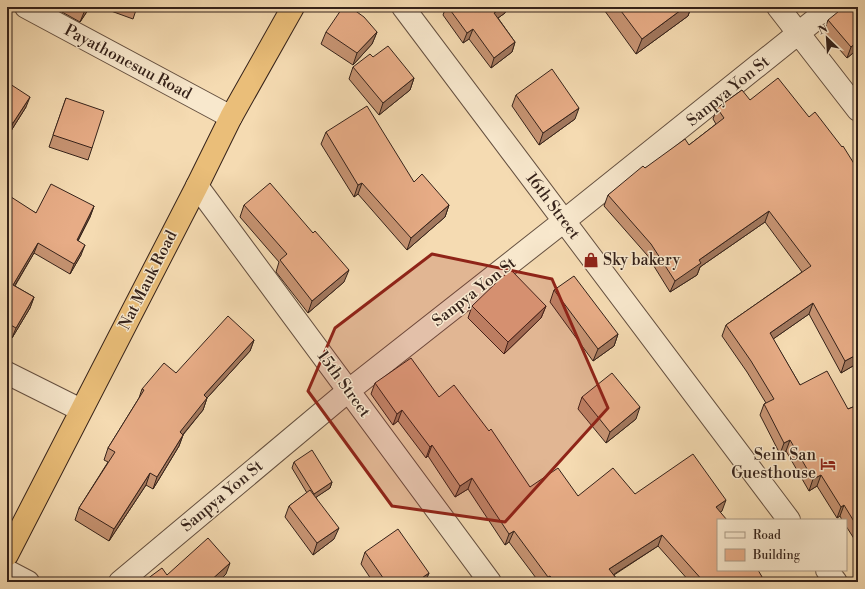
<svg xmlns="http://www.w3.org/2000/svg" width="865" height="589" font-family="'Libre Bodoni',serif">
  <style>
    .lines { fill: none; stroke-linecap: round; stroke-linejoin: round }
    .street-casing { stroke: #655040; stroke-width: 24 }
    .highway-casing { stroke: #35221a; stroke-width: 24 }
    .street { stroke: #f8e8cd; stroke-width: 22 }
    .highway { stroke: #eabe79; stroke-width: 22 }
    .wall { fill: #c79473; stroke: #35221a }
    .shaded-wall { fill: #a2785e; stroke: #35221a }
    .building { fill: #e7ac86; stroke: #35221a }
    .marked { fill: #8f2418; fill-opacity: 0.2; stroke: #8f2418; stroke-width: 3; stroke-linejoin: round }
    .labels { text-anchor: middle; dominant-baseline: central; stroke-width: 3; stroke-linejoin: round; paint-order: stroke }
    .street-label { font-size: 16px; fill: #35221a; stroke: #f8e8cd }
    .poi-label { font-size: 16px; fill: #35221a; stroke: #f8e8cd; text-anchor: start }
  </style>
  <rect width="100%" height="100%" fill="#f5dbb2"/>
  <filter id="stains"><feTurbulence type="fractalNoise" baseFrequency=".005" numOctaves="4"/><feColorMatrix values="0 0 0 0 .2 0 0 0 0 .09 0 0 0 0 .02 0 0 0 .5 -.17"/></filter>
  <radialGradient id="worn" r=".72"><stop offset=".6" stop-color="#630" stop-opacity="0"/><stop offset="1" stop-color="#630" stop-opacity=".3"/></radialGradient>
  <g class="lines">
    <g class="street-casing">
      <path id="street" d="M26 7 231 117
        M403 7 789 520
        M778 7 858 110
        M197 186 490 582
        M7 373 81 410
        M827 570 836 582
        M7 571 28 582
        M120 582 348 391 564 221 831 7"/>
    </g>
    <g class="highway-casing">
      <path id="highway" d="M7 555 197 186 231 117 293 7"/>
    </g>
    <use href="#street" class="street"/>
    <use href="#highway" class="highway"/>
  </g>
  <path class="wall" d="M53 7H90L80 22Z
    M100 7H137L133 19Z
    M446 7H507L505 13 498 18 515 42 512 52 491 68 469 39 463 43 443 15Z
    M602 7H691L688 16 636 54Z
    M828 20 858 49 847 58 824 32Z
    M326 32H377L372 44 353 65 321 44Z
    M353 67 414 78 410 90 379 115 349 79Z
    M7 82 26 107 9 134 7 133Z
    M742 90 858 363 841 373 809 314 773 339 800 385 848 409 858 405V545L846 526V520H842L840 516 837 518 817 486 809 491 786 451 780 454 760 415 764 404 766 403 747 372 722 336 726 325 802 272 765 222 700 267 697 275 670 292 647 255 604 206 608 195 645 168 689 145 716 124 713 119 717 108Z
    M516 95 575 119 539 145 512 106Z
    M66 98 92 148 88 160 49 147Z
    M326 132 414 182 449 205 445 217 407 250 358 194 354 197 321 144Z
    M7 197 36 213 94 206 90 217 78 241 81 255 70 274 34 253 15 286 34 297 30 308 12 338 7 335Z
    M244 205 313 233 344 282 308 313 276 272 279 262 240 217Z
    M554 290 618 334 614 346 593 361 550 302Z
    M472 306H546L541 318 504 354 468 318Z
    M254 340 250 351 207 398 203 410 183 435 179 446 153 489 146 485 109 541 75 520 79 508 108 462 104 460 108 448 139 398 142 389 176 373Z
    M375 383 439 397 530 487 578 496 635 494 722 511 720 512 765 582H690L658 546 614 575 619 582H539L509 542 505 545 468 489 455 497 428 456 426 458 398 421 393 425 371 394Z
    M582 397 636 419 606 443 578 409Z
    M294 462 332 482 330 488 316 497 334 539 313 555 285 517 289 506 307 493 292 468Z
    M365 552 429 573 425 582H373L361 564Z"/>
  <path class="shaded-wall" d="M87 7H90L80 22 85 10Z
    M503 7H507L505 13 491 23 494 13Z
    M685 7H691L688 16 636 54 642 39Z
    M473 29 469 39 463 43 467 33Z
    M377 32 372 44 353 65 357 53Z
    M858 41V49L847 58 851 47Z
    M515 42 512 52 491 68 494 58Z
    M414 78 410 90 379 115 383 103Z
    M30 97 26 107 9 134 13 123Z
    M579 108 575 119 539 145 543 133Z
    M362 183 358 194 354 197 358 185Z
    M449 205 445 217 407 250 411 238Z
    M94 206 90 217 73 250 77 240Z
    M769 211 765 222 700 267 697 275 670 292 675 281 699 260Z
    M38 243 34 253 9 295 13 285Z
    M85 245 81 255 70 274 74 264Z
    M349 270 344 282 308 313 312 301Z
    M34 297 30 308 12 338 16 328Z
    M813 303 809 314 766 344 770 333Z
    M546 306 541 318 504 354 508 342Z
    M618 334 614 346 593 361 598 349Z
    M254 340 250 351 207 398 203 410 175 444 180 432 204 395Z
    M858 354V363L841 373 845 361Z
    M640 407 636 419 606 443 610 432Z
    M402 410 398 421 393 425 397 414Z
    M183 435 179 446 153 489 157 477Z
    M790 440 786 451 780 454 784 443Z
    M432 445 428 456 426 458 430 447Z
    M150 473 146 485 109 541 114 529Z
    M821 475 817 486 809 491 813 479Z
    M472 478 468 489 455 497 460 486Z
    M332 482 330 488 312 500 314 494Z
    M726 500 722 511 712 518 716 507Z
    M844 505 840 516 837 518 841 507Z
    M339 528 334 539 313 555 317 543Z
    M514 531 509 542 505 545 509 534Z
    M662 535 658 546 605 580 609 569Z
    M230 563 226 574 218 582H209Z
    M429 573 425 582H416Z
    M550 576 548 582H546L548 577Z"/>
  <path class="building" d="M79 7H87L85 10Z
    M343 7H350L364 17 377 32 357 53 326 32Z
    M448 7H503L494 13 515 42 494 58 473 29 467 33Z
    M618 7H685L642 39Z
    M844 7H858V41L851 47 828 20Z
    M388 46 414 78 383 103 353 67 370 54 373 57Z
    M552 69 579 108 543 133 516 95Z
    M778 78 809 117 815 112 842 147 843 146 858 170V354L845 361 813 303 770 333 800 385 827 371 848 409 858 405V528L844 505 841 507 821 475 813 479 790 440 784 443 764 404 774 399 751 361 726 325 811 266 769 211 699 260 701 263 675 281 651 244 608 195 643 166 645 168 685 139 689 145 724 118 717 108 742 90 750 100Z
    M7 82 30 97 13 123 7 122Z
    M66 98 104 111 92 148 53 135Z
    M367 106 414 182 422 174 449 205 411 238 362 183 358 185 326 132Z
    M270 183 313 233 315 231 349 270 312 301 280 260 287 254 244 205Z
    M51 184 94 206 77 240 85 245 74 264 38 243 13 285 34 297 16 328 7 323V197L8 195 36 213Z
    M511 270 546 306 508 342 472 306 500 279Z
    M574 276 618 334 598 349 554 290Z
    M228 316 254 340 204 395 207 398 180 432 183 435 157 477 150 473 114 529 79 508 115 452 108 448 144 390 142 389 164 363 176 373Z
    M411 358 439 397 454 385 489 431 491 429 530 487 558 468 578 496 613 468 635 494 693 454 726 500 716 507 727 520H718V570H758L765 582H704L662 535 609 569 619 582H555L550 576 548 577 514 531 509 534 472 478 460 486 432 445 430 447 402 410 397 414 375 383Z
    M612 373 640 407 610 432 582 397Z
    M312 450 332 482 314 494 294 462Z
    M310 490 339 528 317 543 289 506Z
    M398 529 429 573 416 582H386L365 552Z
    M208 538 230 563 209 582H143L162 568 167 575Z"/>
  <path class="marked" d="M432 254 552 279 608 408 505 522 392 506 308 391 335 328Z"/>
  <defs>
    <g id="shop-bare" transform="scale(1.2)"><path d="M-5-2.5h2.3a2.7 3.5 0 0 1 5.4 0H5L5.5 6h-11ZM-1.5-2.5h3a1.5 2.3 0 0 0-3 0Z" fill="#8f2418" stroke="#f8e8cd" stroke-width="2.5" paint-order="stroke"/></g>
    <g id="hotel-bare" transform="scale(1.2)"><path d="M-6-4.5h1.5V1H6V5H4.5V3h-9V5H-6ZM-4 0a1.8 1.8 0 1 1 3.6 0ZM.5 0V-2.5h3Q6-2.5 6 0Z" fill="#8f2418" stroke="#f8e8cd" stroke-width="2.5" paint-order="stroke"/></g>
  </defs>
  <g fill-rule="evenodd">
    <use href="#shop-bare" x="591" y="260"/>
    <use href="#hotel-bare" x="828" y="464"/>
  </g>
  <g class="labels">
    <g class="street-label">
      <text transform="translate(128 62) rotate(28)">Payathonesuu Road</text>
      <text transform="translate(728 91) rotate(-39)">Sanpya Yon St</text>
      <text transform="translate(553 206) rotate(53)">16th Street</text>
      <text transform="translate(148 280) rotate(-63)">Nat Mauk Road</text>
      <text transform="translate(474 292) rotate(-38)">Sanpya Yon St</text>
      <text transform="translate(344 384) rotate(54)">15th Street</text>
      <text transform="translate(222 496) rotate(-40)">Sanpya Yon St</text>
    </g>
    <g class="poi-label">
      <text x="603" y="260">Sky bakery</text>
      <text x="816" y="455" text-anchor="end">Sein San<tspan x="816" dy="18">Guesthouse</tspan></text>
    </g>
  </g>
  <rect width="865" height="589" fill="none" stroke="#f5dbb2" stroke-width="24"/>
  <rect x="8" y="8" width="849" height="573" fill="none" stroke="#35221a" stroke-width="2"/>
  <rect x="12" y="12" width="841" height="565" fill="none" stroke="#35221a"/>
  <rect x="717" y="519" width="130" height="52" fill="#f8e8cd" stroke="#aa9985"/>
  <rect x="725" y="532" width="20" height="6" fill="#f8e8cd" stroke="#aa9985"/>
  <text x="753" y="539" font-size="12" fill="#35221a">Road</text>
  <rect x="725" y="549" width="20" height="12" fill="#e7ac86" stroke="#aa9985"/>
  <text x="753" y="559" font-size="12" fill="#35221a">Building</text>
  <g transform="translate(827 38) rotate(335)" stroke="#f8e8cd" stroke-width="3" paint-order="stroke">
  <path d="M0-3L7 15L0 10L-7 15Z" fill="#35221a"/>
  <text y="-6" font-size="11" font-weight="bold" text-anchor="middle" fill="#35221a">N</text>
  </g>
  <rect width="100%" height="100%" filter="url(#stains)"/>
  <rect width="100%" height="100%" fill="url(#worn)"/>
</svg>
